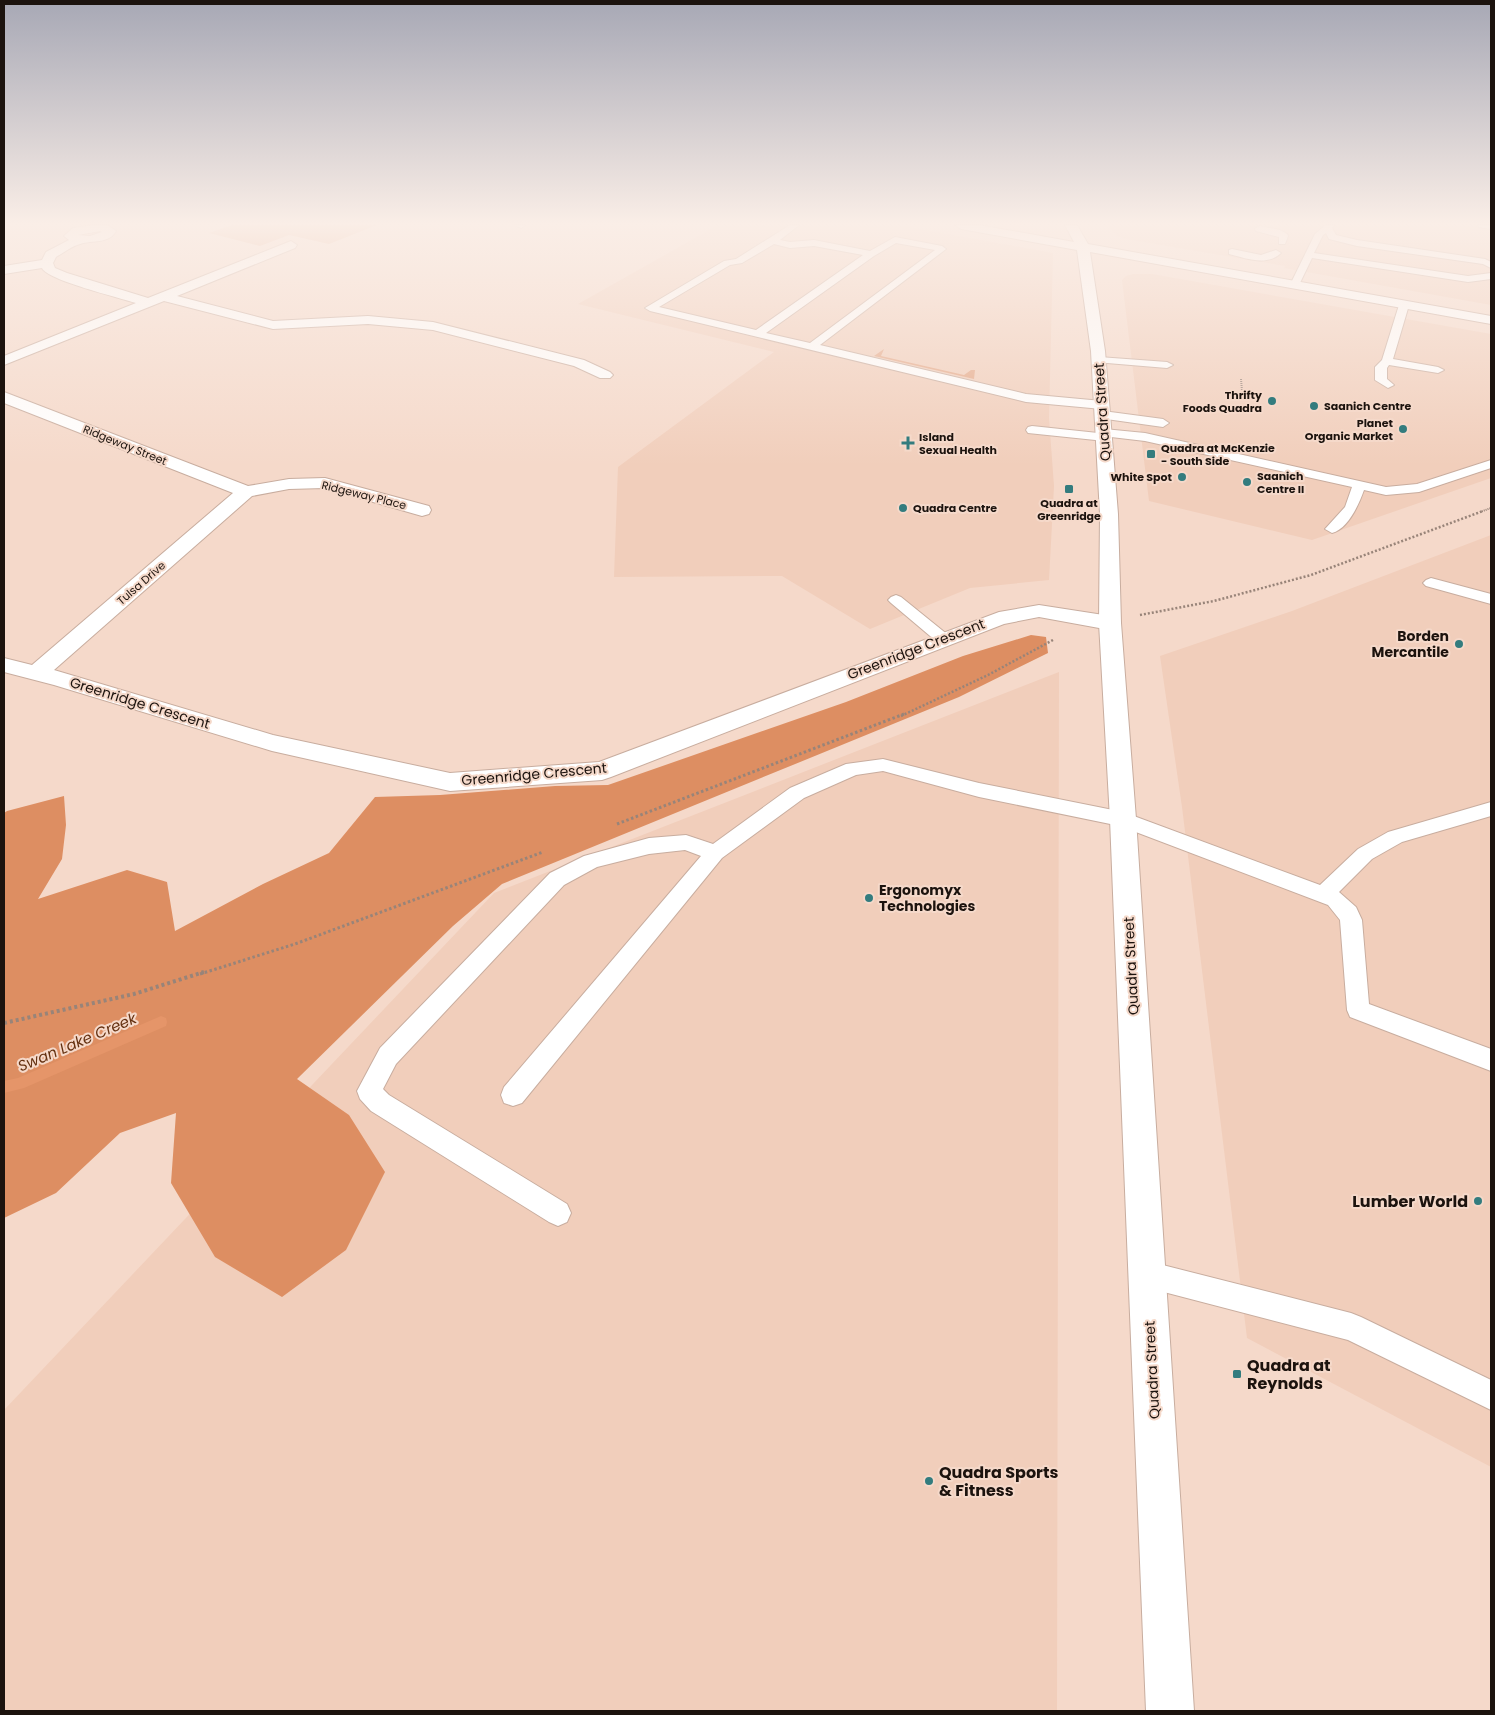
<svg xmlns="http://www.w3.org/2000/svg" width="1495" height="1715" font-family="Poppins,sans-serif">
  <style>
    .built { fill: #f1cebb }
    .green { fill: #e4a888 }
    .forest { fill: #dd8e62 }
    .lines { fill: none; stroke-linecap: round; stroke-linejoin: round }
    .stream { fill: #e59569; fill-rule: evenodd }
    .service-casing { stroke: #c8ad9f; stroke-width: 2 }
    .minor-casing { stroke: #c8ad9f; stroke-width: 2 }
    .secondary-casing { stroke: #c8ad9f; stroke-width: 2 }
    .path-far3 { stroke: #988479; stroke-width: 2; stroke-dasharray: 1 1; stroke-linecap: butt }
    .path-far2 { stroke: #988479; stroke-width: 2.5; stroke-dasharray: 2 2; stroke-linecap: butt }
    .path-far1 { stroke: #988479; stroke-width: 3; stroke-dasharray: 2.5 2.5; stroke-linecap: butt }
    .path { stroke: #988479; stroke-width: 4; stroke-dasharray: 3 3; stroke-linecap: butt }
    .service { fill: #fff; fill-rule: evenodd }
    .minor { fill: #fff; fill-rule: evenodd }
    .secondary { fill: #fff; fill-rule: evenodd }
    .poi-dot { fill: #337c7e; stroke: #f5d9ca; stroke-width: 2 }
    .labels { text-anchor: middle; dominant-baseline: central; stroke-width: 4; stroke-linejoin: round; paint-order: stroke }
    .far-poi-label { font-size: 11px; font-weight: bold; fill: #1c130e; stroke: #f5d9ca; text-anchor: start }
    .far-street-label { font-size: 11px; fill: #1c130e; stroke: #f5d9ca }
    .street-label { font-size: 14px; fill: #1c130e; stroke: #f5d9ca }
    .poi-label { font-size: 14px; font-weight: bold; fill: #1c130e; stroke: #f5d9ca; text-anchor: end }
    .water-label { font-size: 15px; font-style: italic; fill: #643010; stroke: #f5d9ca }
    .near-poi-label { font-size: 16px; font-weight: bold; fill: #1c130e; stroke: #f5d9ca; text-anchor: start }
  </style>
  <rect width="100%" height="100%" fill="#f5d9ca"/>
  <path class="built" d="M718 225H898L1053 253 1049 418 1054 486 1049 580 970 588 870 629 782 576 614 577 618 467 774 352 578 304Z
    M1106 225H1491V305L1284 268 1285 266 1126 239 1117 236Z
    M1133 274H1152L1491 334V478L1312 540 1149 501 1122 280 1126 276Z
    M1491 535V1467L1247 1338 1182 807 1160 656 1292 611Z
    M1059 672 1057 1711H4V1410L494 893Z"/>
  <path class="green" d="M232 225H377L329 244 289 235 260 246 209 233Z
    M884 349 881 356 964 375 971 370H975L974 379 874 356Z"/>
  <path class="forest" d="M1031 635 1046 637 1048 653 959 697 502 884 453 926 297 1079 349 1115 385 1172 346 1250 282 1297 215 1257 171 1183 176 1113 120 1133 56 1193 4 1218V813L7 811 64 796 66 825 62 859 38 899 127 870 167 882 175 931 263 884 329 853 375 797 440 795 555 786 608 785 846 702 963 656Z"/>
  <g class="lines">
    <path class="stream" d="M161 1016 166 1018 167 1022 166 1026 24 1088 4 1093V1081L18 1078Z"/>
    <g class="service-casing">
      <path id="service" d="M515 225H525L521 228Z
        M790 225H799L780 240 790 242 814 240 870 251 895 237 942 246 946 249 820 345 1026 394 1102 401 1108 405 1102 409 1026 402 650 311 645 308 724 261 736 259ZM896 243 935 250 810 343 766 333 874 256ZM774 244 790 248 814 246 863 255 756 330 659 307 730 265 742 263Z
        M1326 225H1334L1332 228 1336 235 1357 240 1485 259 1491 262V268L1483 264 1357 246 1329 239 1326 233 1323 235 1314 253 1468 276 1491 273V279L1468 282 1312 258 1298 287H1292L1290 285 1315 234Z
        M1478 225H1491V229L1479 227Z
        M1259 226 1280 230 1287 234 1288 236 1285 244H1279V237L1256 231 1255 229Z
        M1232 249 1261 255 1276 250 1281 253C1267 267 1245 258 1229 254V250Z
        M1404 302 1409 305 1393 359 1438 367 1444 370 1438 373 1389 365 1387 368V379L1394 385 1388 388 1375 380V367L1382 360 1399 305Z
        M1099 357 1167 362 1173 365 1167 368 1095 362 1094 360 1095 358Z
        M1103 411 1163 419 1169 423 1163 427 1099 418 1097 415Z
        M1032 426 1098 433 1104 429 1145 433 1386 487 1417 484 1491 460V468L1419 492 1386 495 1364 490C1359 504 1348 529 1332 533L1325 529 1345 507 1352 487 1145 441 1111 437 1105 441 1028 433 1026 430 1028 427Z
        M1431 578 1491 594V604L1426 586 1423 583 1426 580Z
        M896 595 901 597 948 635 950 638 948 641H936L891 603 888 600 891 597Z
        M883 759 979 783 1123 812 1320 885 1358 849 1388 832 1491 802V816L1402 842 1372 859 1339 892 1356 907 1362 920 1369 1004 1491 1049V1071L1350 1017 1347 1010 1340 920 1328 905 1120 826 979 797 883 771 856 775 804 798 722 858 522 1103 513 1106 504 1103 501 1095 504 1087 701 856 685 850 649 854 597 867 564 885 396 1064 383 1089 389 1095 567 1204 571 1213 567 1222 558 1226 549 1222 371 1111 360 1099 357 1091 380 1048 550 873 584 856 649 838 686 835 713 844 790 788 846 764Z
        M1147 1261 1351 1313 1361 1317 1491 1380V1410L1348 1340 1137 1285 1133 1275 1137 1265Z"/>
    </g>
    <g class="minor-casing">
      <path id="minor" d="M94 225H107L116 231C109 244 92 240 80 244 72 246 63 253 56 257L53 263 55 268 67 273 148 298 291 241 297 245 295 248 177 296 273 321 368 316 433 322 584 360 610 372 613 375 610 378H600L574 366 433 330 368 324 273 329 164 301 4 365V356L136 303C120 298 47 280 42 268L4 274V266L42 260 46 252 69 240 64 236 73 228ZM100 231 102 232 90 236 78 235Z
        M4 392 248 486 289 479 325 478 429 506 431 510 429 514 422 516 324 488 289 489 252 496 54 670 273 735 450 773 599 762 999 612 1039 605 1110 616 1118 618 1121 623 1118 628 1110 630 1039 617 1004 624 611 777 602 780 450 791 272 751 54 685 4 672V658L32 665 233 493 4 403Z"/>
    </g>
    <g class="secondary-casing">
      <path id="secondary" d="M955 225H979L1074 242 1065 225H1077L1088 244 1491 316V324L1090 252 1105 351 1118 514 1121 623 1136 819 1194 1711H1146L1110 819 1099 623 1100 514 1091 351 1077 250 961 229Z"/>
    </g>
    <path class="path-far3" d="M1241 379 1242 391
      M1480 512 1491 508"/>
    <path class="path-far2" d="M1140 615 1214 601 1311 575 1483 511
      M901 716 988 675 1053 640"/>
    <path class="path-far1" d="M617 824 904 714
      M200 974 295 944 543 852"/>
    <path class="path" d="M4 1023 134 994 204 972"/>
    <use href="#service" class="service"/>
    <use href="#minor" class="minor"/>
    <use href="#secondary" class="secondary"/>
  </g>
  <linearGradient id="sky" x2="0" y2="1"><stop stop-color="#a7a8b5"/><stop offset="0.48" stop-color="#faeee7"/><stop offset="1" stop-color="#faeee7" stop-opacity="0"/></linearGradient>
  <rect width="1495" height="465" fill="url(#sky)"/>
  <g class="poi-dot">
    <circle cx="1272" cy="401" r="5"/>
    <circle cx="1314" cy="406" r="5"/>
    <circle cx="1403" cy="429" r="5"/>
    <path d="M905.5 435.5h5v5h5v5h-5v5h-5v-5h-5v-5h5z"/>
    <rect x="1146" y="449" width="10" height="10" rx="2.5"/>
    <circle cx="1182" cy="477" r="5"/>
    <circle cx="1247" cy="482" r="5"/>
    <rect x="1064" y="484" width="10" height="10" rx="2.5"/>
    <circle cx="903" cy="508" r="5"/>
    <circle cx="1459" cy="644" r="5"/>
    <circle cx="869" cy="898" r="5"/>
    <circle cx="1478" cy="1201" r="5"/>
    <rect x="1232" y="1369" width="10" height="10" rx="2.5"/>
    <circle cx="929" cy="1481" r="5"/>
  </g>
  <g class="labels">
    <g class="far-poi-label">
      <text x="1262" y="395" text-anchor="end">Thrifty<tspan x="1262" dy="13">Foods Quadra</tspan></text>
      <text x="1324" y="406">Saanich Centre</text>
      <text x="1393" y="423" text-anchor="end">Planet<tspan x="1393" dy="13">Organic Market</tspan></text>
      <text x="919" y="437">Island<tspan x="919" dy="13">Sexual Health</tspan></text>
      <text x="1161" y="448">Quadra at McKenzie<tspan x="1161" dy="13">- South Side</tspan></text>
      <text x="1257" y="476">Saanich<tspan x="1257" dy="13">Centre II</tspan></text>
      <text x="1172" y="477" text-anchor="end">White Spot</text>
      <text x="1069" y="503" text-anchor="middle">Quadra at<tspan x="1069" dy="13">Greenridge</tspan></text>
      <text x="913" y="508">Quadra Centre</text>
    </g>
    <g class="far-street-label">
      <text transform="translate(125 445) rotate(22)">Ridgeway Street</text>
      <text transform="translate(364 495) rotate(14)">Ridgeway Place</text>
      <text transform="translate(141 583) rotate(-41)">Tulsa Drive</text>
    </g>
    <g class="street-label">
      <text transform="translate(1102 412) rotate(-94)">Quadra Street</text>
      <text transform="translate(916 649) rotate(-21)">Greenridge Crescent</text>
      <text transform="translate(140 703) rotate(17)">Greenridge Crescent</text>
      <text transform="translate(534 774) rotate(-5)">Greenridge Crescent</text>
      <text transform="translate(1131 966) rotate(-93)">Quadra Street</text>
      <text transform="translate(1152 1370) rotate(-93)">Quadra Street</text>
    </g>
    <g class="poi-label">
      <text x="1449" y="636">Borden<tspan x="1449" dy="16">Mercantile</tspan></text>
      <text x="879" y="890" text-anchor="start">Ergonomyx<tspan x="879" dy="16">Technologies</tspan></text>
    </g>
    <g class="water-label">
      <text transform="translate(77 1042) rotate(-23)">Swan Lake Creek</text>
    </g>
    <g class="near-poi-label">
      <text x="1468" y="1201" text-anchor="end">Lumber World</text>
      <text x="1247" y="1365">Quadra at<tspan x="1247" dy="18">Reynolds</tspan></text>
      <text x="939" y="1472">Quadra Sports<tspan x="939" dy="18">&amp; Fitness</tspan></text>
    </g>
  </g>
  <rect width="1495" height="1715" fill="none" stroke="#1c130e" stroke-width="10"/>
</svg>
